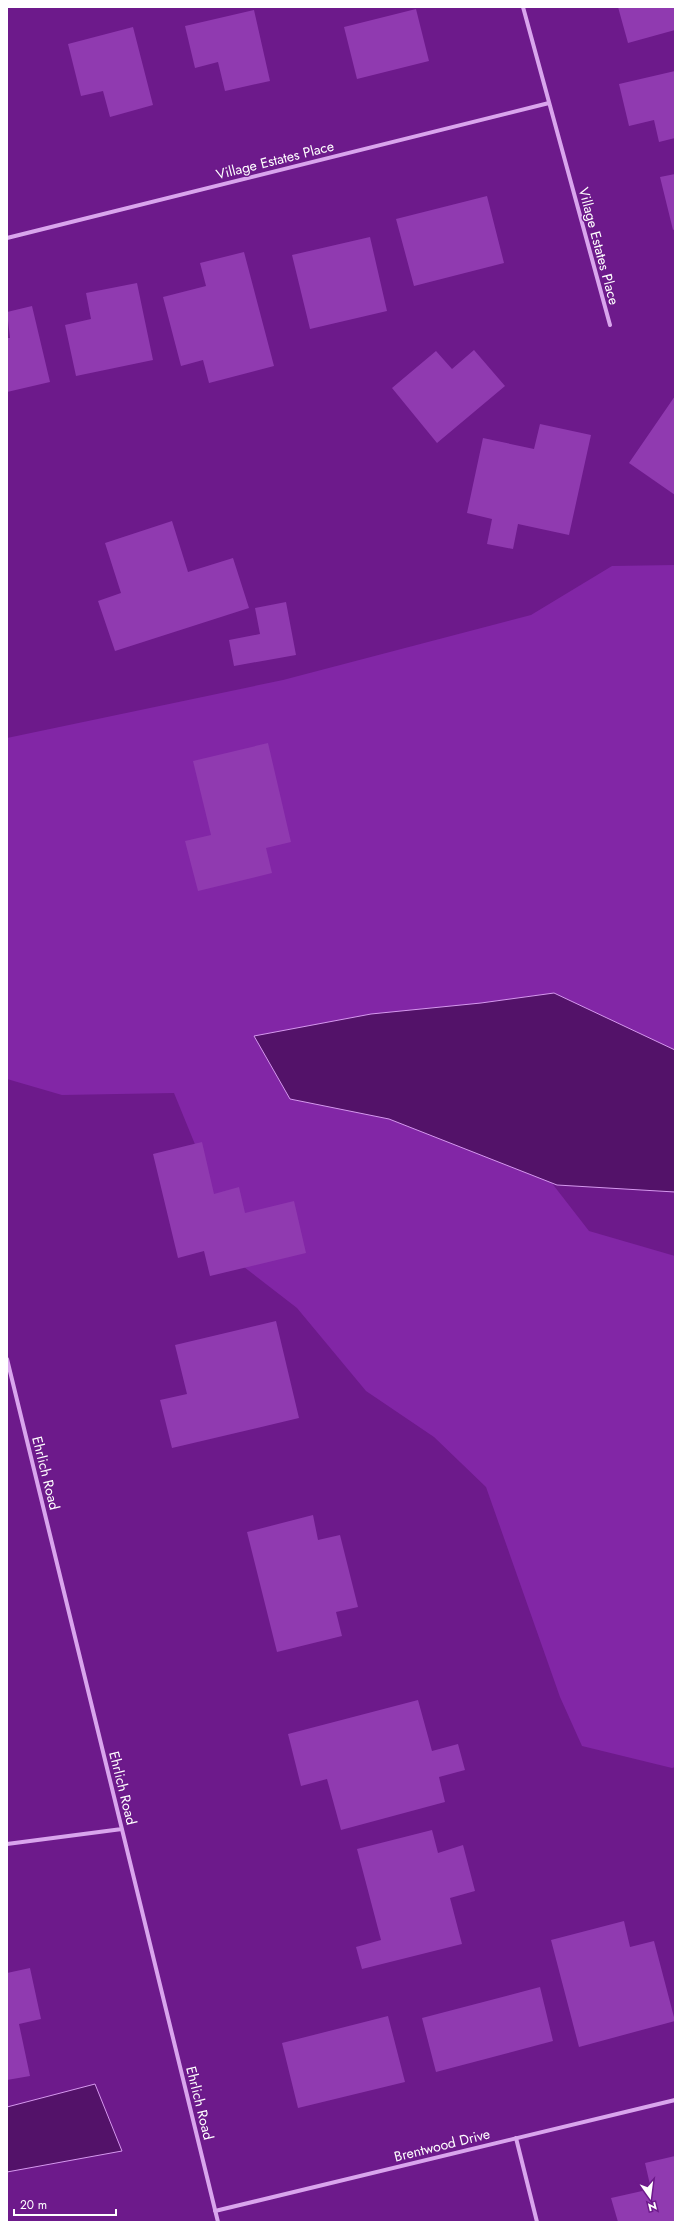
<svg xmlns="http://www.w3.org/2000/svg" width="682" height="2229" font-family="Jost,sans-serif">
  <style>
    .green { fill: #8226a6 }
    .water { fill: #531269; stroke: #d698ef }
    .building { fill: #903ab0 }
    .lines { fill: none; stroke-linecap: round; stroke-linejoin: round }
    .street { stroke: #d9a5ed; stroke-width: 4 }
    .labels { text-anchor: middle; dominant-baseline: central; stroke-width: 3; stroke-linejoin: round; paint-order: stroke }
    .street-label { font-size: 14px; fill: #fff; stroke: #6d1a8b }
  </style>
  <rect width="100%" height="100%" fill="#6d1a8b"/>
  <path class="green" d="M675 565V1050L554 993 481 1003 290 1099 389 1119 551 1182 589 1231 675 1256V1767L672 1768 582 1746 560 1697 486 1487 434 1437 366 1391 297 1308 226 1253 201 1159 174 1093 62 1095 7 1079V738L283 680 531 615 612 566Z"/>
  <path class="water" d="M554 993 675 1050V1192L557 1185 389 1119 290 1099 254 1036 371 1014 481 1003Z
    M95 2084 122 2151 7 2172V2107Z"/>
  <path class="building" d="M618 7H675V30L628 43Z
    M416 9 429 61 357 79 344 27Z
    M254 10 270 81 225 91 218 62 195 68 185 26Z
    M133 27 153 105 110 117 103 91 81 96 68 44Z
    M675 71V138L659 142 654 120 629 126 619 84Z
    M675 174V229L673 230 660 177Z
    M487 196 504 263 414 286 396 219Z
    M370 237 387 311 310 329 292 255Z
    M244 252 274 366 209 383 203 360 181 366 163 297 206 286 200 263Z
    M137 283 153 360 76 376 65 325 91 319 86 293Z
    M32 306 50 382 7 392V338H10L7 312Z
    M474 350 505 386 437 443 392 388 436 351 452 369Z
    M675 396V495L629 463Z
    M540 424 591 435 569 535 518 524 513 549 487 544 492 519 467 513 483 438 534 449Z
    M172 521 188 572 233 558 249 608 115 651 98 601 121 593 105 543Z
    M286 602 296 655 234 666 229 640 260 634 255 608Z
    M268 743 291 842 266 848 272 873 198 891 185 841 211 835 193 761Z
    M202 1142 214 1194 239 1187 245 1213 294 1201 306 1253 210 1276 204 1251 178 1258 153 1154Z
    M276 1321 299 1418 172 1448 160 1400 187 1394 175 1345Z
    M313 1515 318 1540 340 1535 358 1607 336 1612 342 1636 277 1652 247 1532Z
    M418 1700 432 1751 458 1744 465 1770 439 1777 445 1802 341 1830 327 1779 301 1786 288 1734Z
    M432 1830 438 1853 463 1845 475 1891 450 1898 462 1944 362 1969 356 1947 381 1940 357 1849Z
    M624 1921 630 1947 654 1941 675 2021 579 2047 551 1940Z
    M30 1968 41 2019 19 2024 30 2076 7 2080V1973Z
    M540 1987 553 2041 436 2072 422 2018Z
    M388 2016 405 2082 298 2108 282 2043Z
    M675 2156V2222H618L611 2198 651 2189 645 2163Z"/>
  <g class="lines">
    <path class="street" d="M523 7 610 325
      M7 238 549 103
      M7 1359 218 2222
      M7 1844 122 1829
      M516 2138 537 2222
      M215 2211 675 2100"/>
  </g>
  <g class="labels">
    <g class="street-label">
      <text transform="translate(275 160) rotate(-14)">Village Estates Place</text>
      <text transform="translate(599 246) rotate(75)">Village Estates Place</text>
      <text transform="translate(46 1473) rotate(76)">Ehrlich Road</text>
      <text transform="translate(123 1788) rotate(76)">Ehrlich Road</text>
      <text transform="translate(200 2103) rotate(76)">Ehrlich Road</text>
      <text transform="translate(442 2145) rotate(-14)">Brentwood Drive</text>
    </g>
  </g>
  <rect width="682" height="2229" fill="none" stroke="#ffffff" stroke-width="16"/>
  <g transform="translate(650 2197) rotate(166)" stroke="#6d1a8b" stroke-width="3" paint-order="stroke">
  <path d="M0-3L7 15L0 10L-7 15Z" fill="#ffffff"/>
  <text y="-6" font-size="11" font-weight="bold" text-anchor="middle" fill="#ffffff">N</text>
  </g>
  <path d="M14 2209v6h102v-6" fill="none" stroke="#ffffff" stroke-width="2"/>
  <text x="20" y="2209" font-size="12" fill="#ffffff" stroke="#6d1a8b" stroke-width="3" paint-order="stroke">20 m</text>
</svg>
